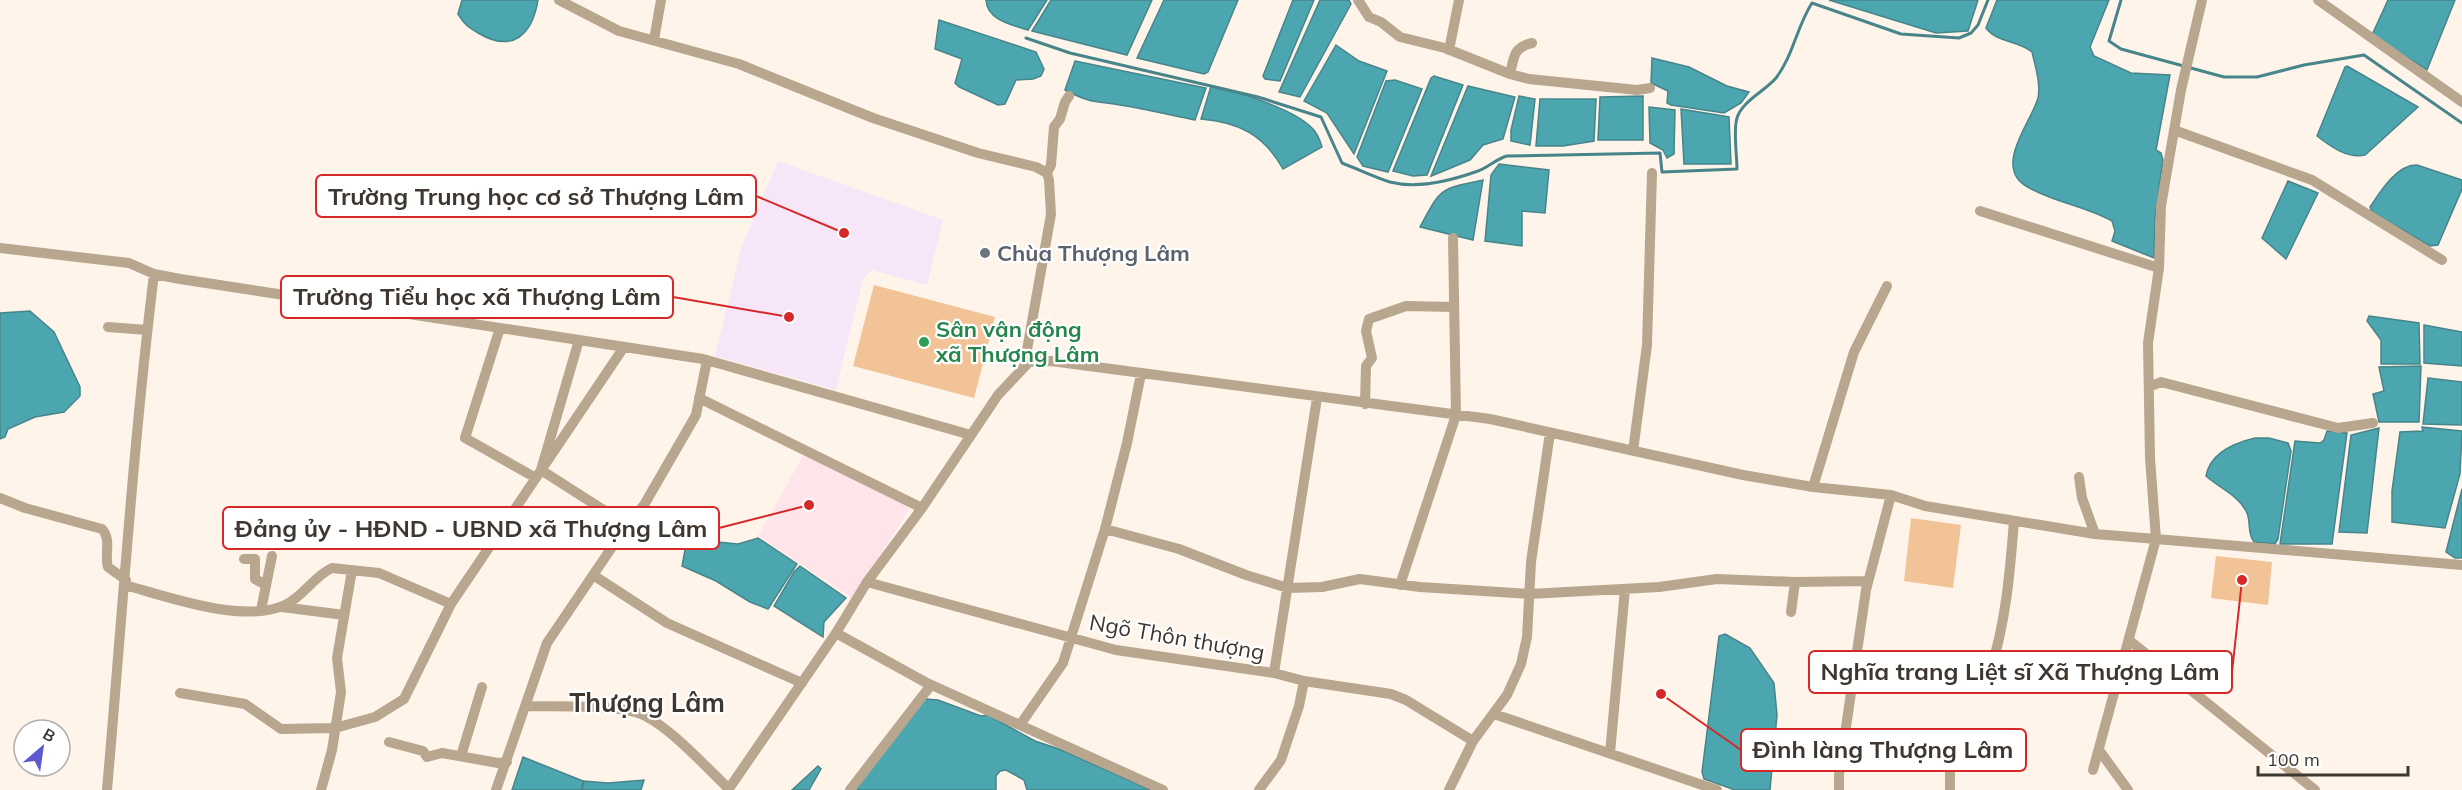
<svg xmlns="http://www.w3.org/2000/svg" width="2462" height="790" font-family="Mulish,sans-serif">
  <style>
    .commercial { fill: #ffe4ea }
    .education { fill: #f6e6f8 }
    .green { fill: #f2c396 }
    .water { fill: #4ba6b0; stroke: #47858a; stroke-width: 1.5 }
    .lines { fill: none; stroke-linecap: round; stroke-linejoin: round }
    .stream { stroke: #47858a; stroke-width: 3 }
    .minor { stroke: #b8a68e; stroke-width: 10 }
    .worship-dot { fill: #6b7280; stroke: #fff; stroke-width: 2 }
    .leisure-dot { fill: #2e9e5b; stroke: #fff; stroke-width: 2 }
    .labels { text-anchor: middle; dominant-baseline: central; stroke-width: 4.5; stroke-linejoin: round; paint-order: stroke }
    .worship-label { font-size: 22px; font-weight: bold; fill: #5b616d; stroke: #fff; text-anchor: start }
    .leisure-label { font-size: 22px; font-weight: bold; fill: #27864d; stroke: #fff; text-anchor: start }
    .street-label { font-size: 22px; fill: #3e3731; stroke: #fff }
    .quarter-label { font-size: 26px; font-weight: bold; fill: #3e3731; stroke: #fff }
    .leader { fill: none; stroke: #d62828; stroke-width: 2 }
    .callout-dot { fill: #d62828; stroke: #fff; stroke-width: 2 }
    .callout { fill: #fff; stroke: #d62828; stroke-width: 2 }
    .callout-label { font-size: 24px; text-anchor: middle; font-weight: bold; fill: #3e3731 }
  </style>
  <rect width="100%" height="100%" fill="#fff4ea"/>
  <path class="commercial" d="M804 454 911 506 853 599 758 536Z"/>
  <path class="education" d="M778 161 943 220 927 285 872 270 863 279 836 390 715 356 742 245Z"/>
  <path class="green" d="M874 285 995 317 974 398 853 366Z
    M1911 518 1961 525 1953 588 1904 581Z
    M2216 556 2272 562 2268 605 2211 598Z"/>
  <path class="water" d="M462 0H538C532 36 512 53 478 33 467 26 465 25 458 14Z
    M986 0H1047L1028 30C1011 25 987 20 986 0Z
    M1051 0H1152L1127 55 1032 31Z
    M1164 0H1238L1208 72 1204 74 1137 58Z
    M1293 0H1314L1280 81 1265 79 1263 76Z
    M1320 0H1349L1351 4 1300 97 1279 92Z
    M1829 0H1978L1968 31 1936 33Z
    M1997 0H2109L2090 47 2094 56 2131 73 2170 75 2156 150 2161 153 2163 160 2155 218 2154 258 2112 241 2115 231 2112 221C2085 206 2052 202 2026 186 1993 166 2032 121 2038 98 2041 84 2035 65 2032 52 2018 40 1997 43 1986 28Z
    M2388 0H2455L2427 70 2372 35Z
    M939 20 1036 52 1044 69 1041 76 1033 79 1016 80 1005 104 998 105 959 87 955 83 962 59 935 49Z
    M1336 45 1359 61 1387 71 1354 154 1327 113 1304 101Z
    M1652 58 1689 67 1727 86 1749 92 1741 103 1724 113 1671 105 1667 103 1668 91 1651 83Z
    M1075 61 1206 88 1195 120C1170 115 1145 109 1120 105 1094 101 1090 103 1065 90Z
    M2347 66 2418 107 2365 155C2348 159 2331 147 2317 136L2345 67Z
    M1434 76 1463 85 1427 175 1413 176 1393 171 1431 78Z
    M1395 80 1422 89 1388 172 1363 166 1357 157 1386 81Z
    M1211 86C1237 91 1293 109 1311 127 1317 132 1320 140 1322 147L1283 169C1264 135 1239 122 1201 119Z
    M1468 86 1515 97 1503 139 1483 145 1470 160 1431 176Z
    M1519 96 1535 99 1530 145 1511 141V130Z
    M1643 96V140H1598L1600 97Z
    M1540 99H1596L1594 141 1563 146H1536Z
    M1649 107 1675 110 1674 154 1667 158 1663 150 1650 143Z
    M1681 109 1729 117 1731 164H1684Z
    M1499 164 1549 170 1545 213 1522 211V246L1485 241 1491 175Z
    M2417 165 2462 180V189L2438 245 2430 246 2372 212 2370 207C2380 192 2397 164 2417 165Z
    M1483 180 1473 240 1420 227C1441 188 1439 189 1483 180Z
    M2288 181 2318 193 2286 259 2262 238Z
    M30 311 54 332 80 387V396L64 412 35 417 8 429 5 437 0 439V313Z
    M2369 316 2419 323 2420 364H2381V340L2367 321Z
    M2424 325 2462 332V366L2424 363Z
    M2421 366 2419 422H2379L2373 394 2384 391 2379 367Z
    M2428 378 2462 382V425L2423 424Z
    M2422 427 2462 431 2460 474 2445 528 2392 522V491L2400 432 2423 431Z
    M2379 428 2367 533 2339 532 2351 435Z
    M2327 431 2347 433 2332 544H2280L2295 441 2320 443 2324 440Z
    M2255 438H2269L2288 443 2291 451 2278 539 2275 544 2254 542C2246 531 2252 522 2246 511 2239 496 2218 487 2206 476 2210 453 2234 443 2255 438Z
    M2462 489V558H2455L2446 552Z
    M758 538 797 564 768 609 750 602 716 581 682 566 687 539 738 544Z
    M800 566 846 598 824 622 823 637 774 606 794 572Z
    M1725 634 1750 648 1774 683 1777 715 1770 790H1735L1704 779 1702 772 1719 636Z
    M925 699 938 700 981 716 988 715 1035 741 1059 749 1151 790H1027L1024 780 1006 770 1000 771 996 776V790H857L859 784Z
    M523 757 583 781 581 790H512Z
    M818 766 821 769 809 790H792Z
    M644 780 641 790H582L584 781 608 783Z"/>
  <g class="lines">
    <path class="stream" d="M2121 0 2109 41 2121 49 2224 77H2257L2304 65 2364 55 2462 123
      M1026 38 1070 53 1258 97 1321 117 1342 163C1358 169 1374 177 1390 182 1417 189 1453 180 1478 171 1489 167 1496 159 1507 156L1660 153 1662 172 1737 169C1737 155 1733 130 1737 118 1742 101 1765 91 1776 78 1793 56 1797 26 1812 3L1901 34 1959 38 1971 33 1978 25 1988 0"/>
    <path class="minor" d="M559 0 619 31 739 64 873 118 978 153 1036 167 1047 173 1049 180 1051 214 1024 367
      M1358 0 1369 17 1381 22 1400 37 1445 48 1510 74 1529 79 1637 90 1650 88
      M2318 0 2462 102
      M654 40 661 0
      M1449 50 1459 0
      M1510 74C1514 58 1513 47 1532 43
      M2174 130 2312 180 2442 260
      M1047 173 1051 165 1054 127 1060 119 1065 102 1069 96
      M1980 211 2159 268
      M0 248 129 263 154 274 180 279 703 359 971 435
      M108 327 147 330
      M500 328 465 438 536 478
      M579 340 541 470 627 525
      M2149 387 2161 382 2338 428 2373 423
      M699 398 922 508
      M1365 404 1366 366 1372 358 1366 331 1369 319 1406 306 1454 307
      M1633 451 1647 345 1652 173
      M2079 477 2082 498 2095 534
      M1813 487 1854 352 1887 286
      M0 498 25 508 102 529C112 540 104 555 108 567L126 580
      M1105 529 1179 549 1246 575 1288 588 1322 587 1360 579 1420 587 1529 594 1659 587 1717 579 1795 582 1868 581
      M244 559H255V579L266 585
      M593 575 667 623 802 683
      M867 582 1116 650 1274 673 1304 681 1391 694 1406 700 1473 741
      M125 585C168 597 243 624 285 605 303 597 314 576 332 568L379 573 451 604
      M1400 585 1456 415 1453 238
      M282 607 344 615
      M261 610 272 556
      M1791 612 1795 582
      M836 633 925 682 1163 790
      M2130 641 2315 790
      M1990 672C2006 622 2010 572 2014 521
      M1274 673 1317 398
      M180 693 245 704 281 729 335 728 375 717 404 699 451 604 624 347
      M526 706C555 707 616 704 641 714 669 726 706 767 729 789
      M1494 714 1717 790
      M1020 725 1063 663 1105 529 1127 443 1141 374
      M389 742 423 751 427 757 442 753 498 763 507 762
      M2099 750 2128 790
      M1610 753 1625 589
      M461 756 482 687
      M1950 769V790
      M2093 770 2156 539 2462 565
      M107 790C122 618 133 446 154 274
      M321 790 332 750 341 692 337 658 352 570
      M496 790 547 643 627 525 644 505 696 415 707 360
      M728 790 836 633 867 582 922 508 998 395 1029 362 1051 361 1490 419 1743 475 1813 487 1891 495 1925 506 2095 534 2156 539 2150 458 2148 343 2159 268 2161 206 2181 90 2202 0
      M850 790 931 685
      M1259 790 1281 760 1299 706 1304 681
      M1449 790 1473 741 1507 695 1521 664 1527 637 1531 562 1550 433
      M1839 790V775L1866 590 1891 495"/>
  </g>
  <circle class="worship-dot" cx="985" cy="253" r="6"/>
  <circle class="leisure-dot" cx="924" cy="342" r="6"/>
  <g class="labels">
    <g class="worship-label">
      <text x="997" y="253">Chùa Thượng Lâm</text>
    </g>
    <g class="leisure-label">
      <text x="936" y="329">Sân vận động<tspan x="936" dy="25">xã Thượng Lâm</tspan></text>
    </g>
    <g class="street-label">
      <text transform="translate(1177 637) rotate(10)">Ngõ Thôn thượng</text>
    </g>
    <g class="quarter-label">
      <text x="647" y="702">Thượng Lâm</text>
    </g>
  </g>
  <path class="leader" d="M844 233L756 196M789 317L673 297M809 505L719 528M2242 580L2232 672M1661 694L1741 750"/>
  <g class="callout-dot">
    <circle cx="844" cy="233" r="6"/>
    <circle cx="789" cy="317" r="6"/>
    <circle cx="809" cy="505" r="6"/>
    <circle cx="2242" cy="580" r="6"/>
    <circle cx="1661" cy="694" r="6"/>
  </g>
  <g class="callout">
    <rect x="316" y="175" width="440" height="42" rx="6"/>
    <rect x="281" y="276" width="392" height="42" rx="6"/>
    <rect x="223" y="507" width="496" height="42" rx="6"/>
    <rect x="1809" y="651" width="423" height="42" rx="6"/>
    <rect x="1741" y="729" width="285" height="42" rx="6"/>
  </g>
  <g class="callout-label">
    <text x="536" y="205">Trường Trung học cơ sở Thượng Lâm</text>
    <text x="477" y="305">Trường Tiểu học xã Thượng Lâm</text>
    <text x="471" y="537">Đảng ủy - HĐND - UBND xã Thượng Lâm</text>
    <text x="2020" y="680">Nghĩa trang Liệt sĩ Xã Thượng Lâm</text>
    <text x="1883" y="758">Đình làng Thượng Lâm</text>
  </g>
  <g transform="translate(42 748) rotate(29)"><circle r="28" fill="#ffffff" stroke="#b2afad" stroke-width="1.5"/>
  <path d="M0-4.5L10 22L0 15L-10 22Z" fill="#5c58d0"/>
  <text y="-9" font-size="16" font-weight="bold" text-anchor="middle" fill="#3e3731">B</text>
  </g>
  <path d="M2258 766v9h150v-9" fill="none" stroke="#3e3731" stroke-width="3"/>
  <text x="2267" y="766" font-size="18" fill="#3e3731" stroke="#ffffff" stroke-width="4.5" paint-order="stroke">100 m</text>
</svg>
